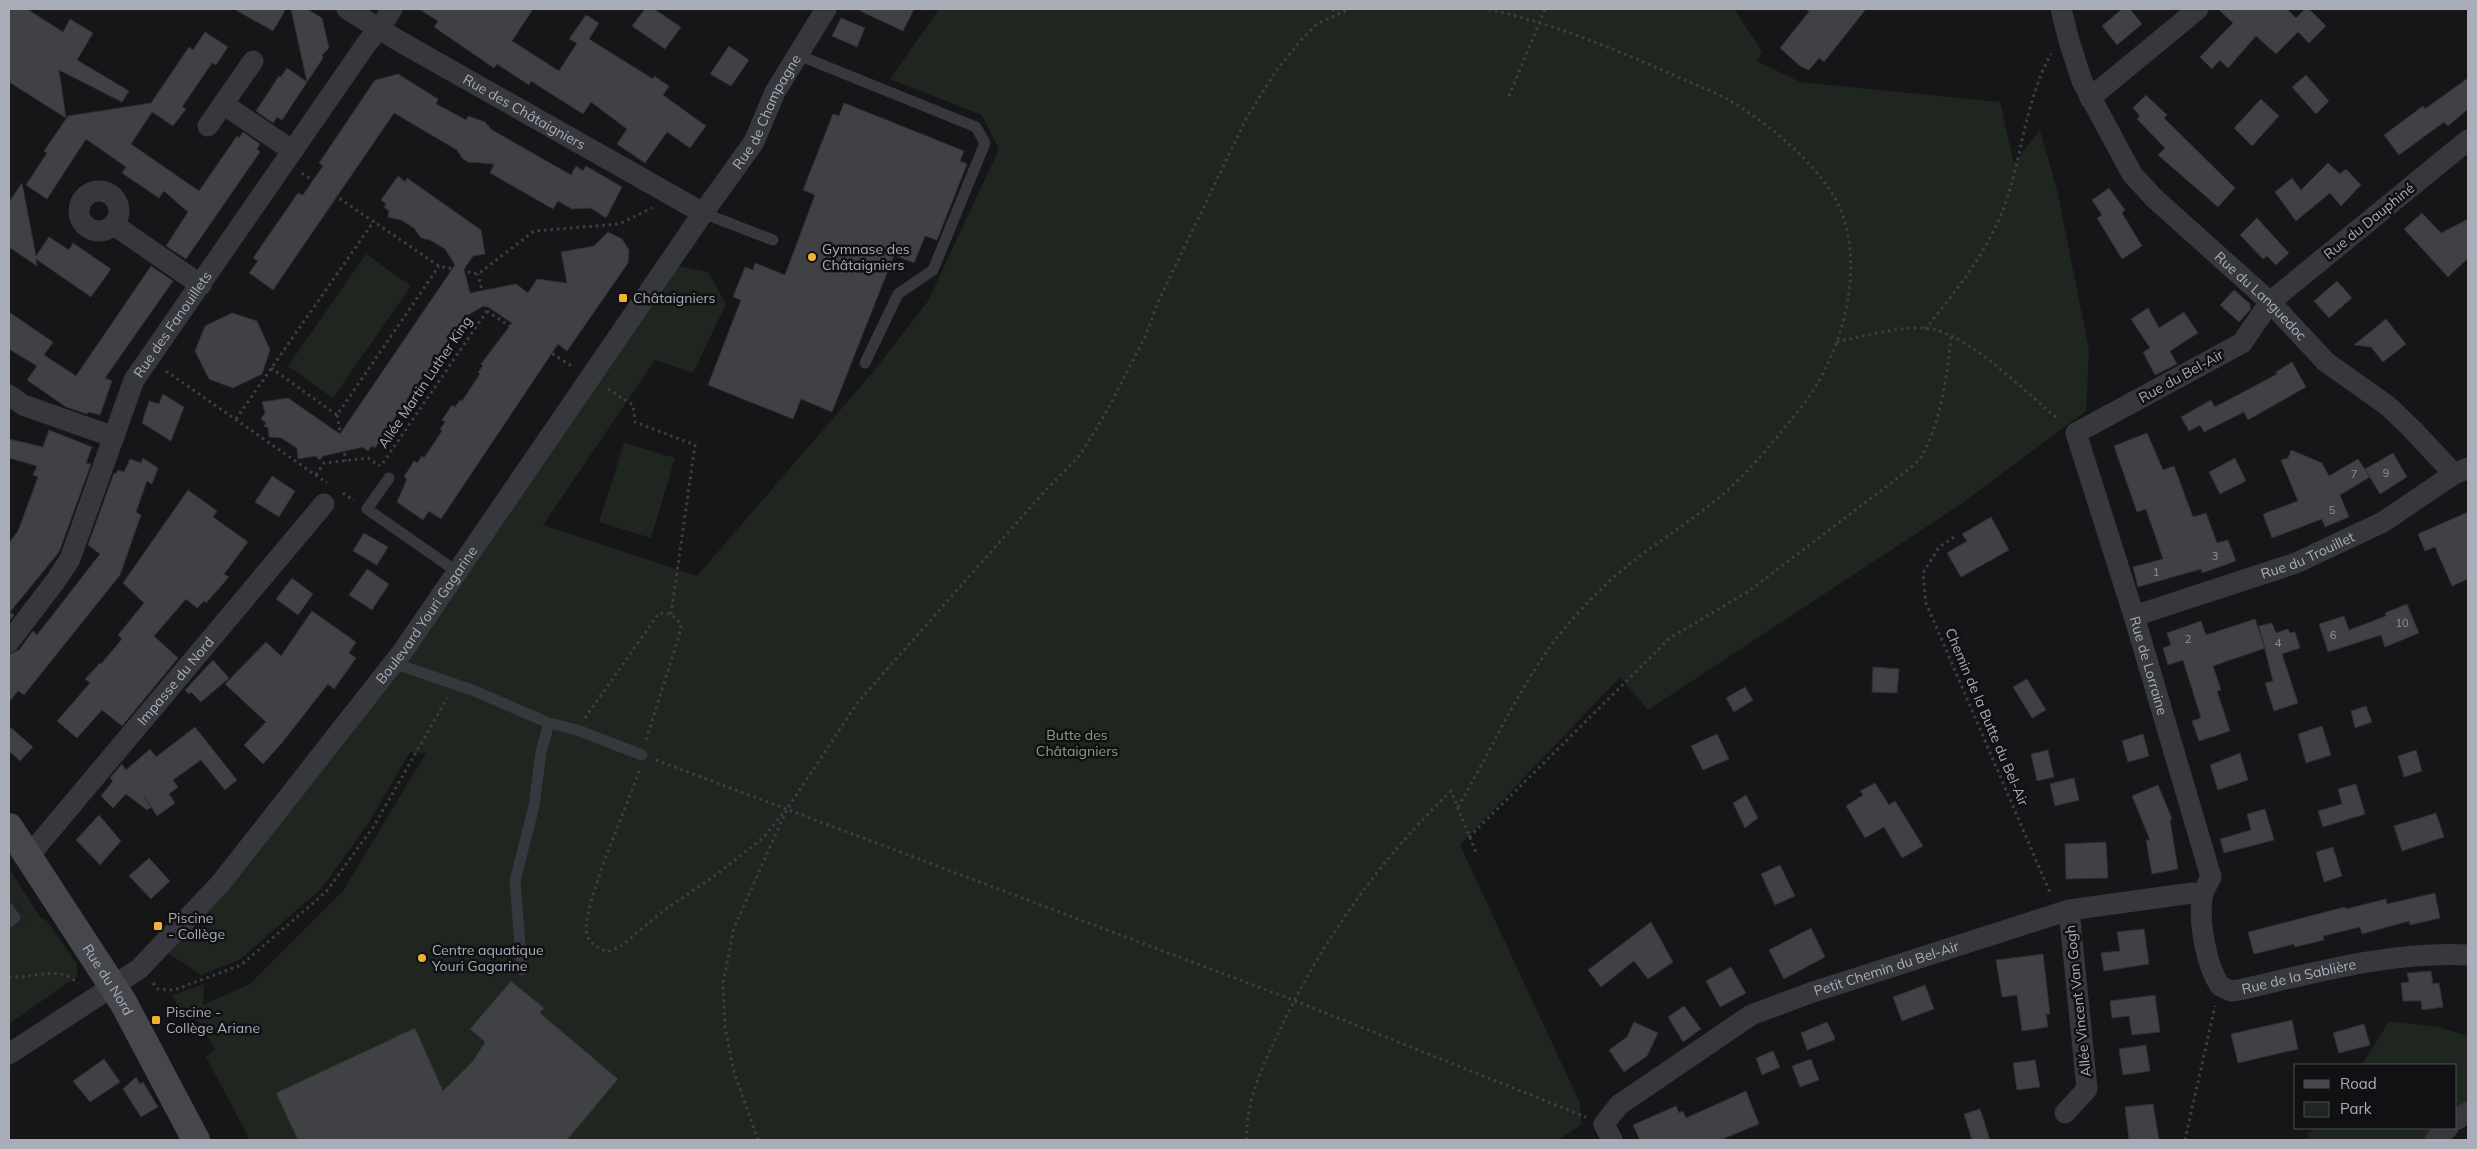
<svg xmlns="http://www.w3.org/2000/svg" width="2477" height="1149" font-family="Mulish,sans-serif">
  <style>
    .built { fill: #222225 }
    .green { fill: #1e261f }
    .building { fill: #404145; stroke: #303034 }
    .lines { fill: none; stroke-linecap: round; stroke-linejoin: round }
    .path { stroke: #3d3f44; stroke-width: 3; stroke-dasharray: 2.5 4; stroke-linecap: butt }
    .lane { stroke: #37383d; stroke-width: 11 }
    .street { stroke: #37383d; stroke-width: 21 }
    .secondary { stroke: #45474d; stroke-width: 28 }
    .poi-dot { fill: #f2b134; stroke: #111113; stroke-width: 2 }
    .labels { text-anchor: middle; dominant-baseline: central; stroke-width: 5; stroke-linejoin: round; paint-order: stroke }
    .number-label { font-size: 11px; fill: #8e929b }
    .street-label { font-size: 14px; fill: #a8adb8; stroke: #111113 }
    .poi-label { font-size: 14px; fill: #a8adb8; stroke: #111113; text-anchor: start }
    .park-label { font-size: 14px; fill: #7fa381; stroke: #111113 }
  </style>
  <rect width="100%" height="100%" fill="#161618"/>
  <path class="built" d="M9 869 37 912 9 932Z"/>
  <path class="green" d="M939 9H1734L1762 51 1757 61 1800 82 2000 102 2014 163 2040 130 2057 190 2089 350 2086 411 1961 504 1648 710 1620 677 1460 845 1580 1103 1581 1125 1558 1140H250L206 1057 215 1049 198 1021 178 1008 173 995 204 984 203 1005 250 984 343 891 426 753 410 752 368 824 321 889 239 960 201 975 165 951 679 266 708 272 726 304 693 373 655 360 543 525 697 576 873 372 928 301 999 149 982 115 890 79Z
    M366 254 411 286 333 398 288 366Z
    M624 443 675 458 651 538 599 522Z
    M9 869 40 917 47 921 77 964V976L9 1024V932L29 918 9 888Z
    M2389 1021 2438 1027 2468 1036V1105L2456 1116V1065H2362Z
    M2315 1128H2443L2430 1140H2308V1133Z"/>
  <path class="building" d="M9 9H27L63 32 70 19 93 33 77 60 129 91 122 102 59 70 66 118 9 82Z
    M234 9H286L273 31Z
    M291 9H307L322 18 329 48 322 55 323 58 282 120 277 117 273 123 256 111 279 76 281 77 287 68 307 82Z
    M419 9H533L512 41 559 71 577 43 569 39 586 15 599 23 589 39 653 79 654 76 669 86 663 95 706 126 690 148 667 132 645 163 617 144 627 129 591 102 583 114 531 81 529 85 497 64 494 68 434 27 438 21Z
    M645 9H654L681 27 665 49 632 26Z
    M856 9H914L903 31Z
    M1811 9H1866L1824 62 1819 58 1809 70 1800 66 1780 48Z
    M2122 9H2130L2142 24 2117 45 2102 26Z
    M2218 9H2287L2296 18 2305 9H2309L2326 26 2309 43 2298 32 2276 54 2256 36 2228 68 2220 60 2212 69 2200 57 2233 23Z
    M841 18 865 28 857 47 832 36Z
    M205 32 228 47 216 65 212 63 182 107 186 109 173 126 152 112 131 144 199 191 237 136 239 138 243 132 260 144 257 149 260 152 186 259 166 246 188 212 164 191 159 198 122 173 126 167 86 139 47 199 26 185 47 153 44 151 68 116 151 103 189 47 193 50Z
    M729 46 749 60 731 86 710 74Z
    M398 74 438 99 436 104 466 120 468 116 485 122 492 130 571 175 576 166 583 171 586 166 622 187 606 218 591 208 572 209 558 201 553 209 490 173 494 164 468 162 462 158 457 150 394 113 273 290 249 273 258 261 253 258 298 193 303 195 323 166 319 163 375 80Z
    M2306 75 2329 101 2316 114 2292 87Z
    M2468 78V109L2448 126 2444 122 2399 155 2384 135 2423 106 2425 109Z
    M2146 95 2167 115 2164 118 2235 188 2218 207 2158 155 2165 148 2137 119 2140 116 2133 108Z
    M2261 99 2279 116 2252 146 2234 128Z
    M844 103 964 151 960 161 967 164 937 240 925 236 914 263 894 255 832 412 801 399 793 419 708 385 741 300 733 297 745 267 753 270 755 263 785 275 815 195 803 190 833 114 839 116Z
    M2328 163 2340 174 2346 169 2361 185 2341 206 2330 193 2296 221 2275 192 2292 178 2301 190Z
    M398 176 405 182 407 178 481 230 485 254 473 256 464 269 470 293 516 284 528 293 537 279 567 283 561 252 594 246 608 232 622 239 629 250 628 263 567 351 558 344 441 519 429 511 423 520 397 502 407 479 404 477 414 461 417 463 422 456 424 458 442 431 440 429 445 422 442 420 452 405 455 407 460 400 462 401 480 374 478 372 483 366 481 364 512 323 485 305 465 317 453 333 450 346H444L432 364 431 376H423L407 399 406 413H398L387 429 386 443H378L375 448 372 446 368 451 363 447 323 456 320 460 315 456 298 459 297 448 281 438 269 437 268 428 264 426 266 423 261 419 265 413 262 402 288 398 340 434 455 265 445 249 430 240 421 238 414 228 401 220 388 217 389 211 384 207 386 204 381 200Z
    M22 183 36 256 49 237 69 250 73 243 111 269 91 297 36 259 37 266 9 247V202Z
    M2109 188 2125 210 2122 213 2142 246 2122 259 2097 218 2102 215 2092 200Z
    M2422 213 2441 233 2468 219V258L2448 277 2404 229Z
    M2257 218 2289 253 2276 265 2267 256 2263 259 2240 235Z
    M151 266 173 281 105 378 112 381 100 415 88 412 87 414 66 407 27 380 37 366 9 349V312L53 342 44 355 76 376Z
    M2337 281 2352 298 2329 318 2314 301Z
    M2234 290 2250 304V310L2239 322 2220 305Z
    M2148 308 2159 328 2184 312 2198 333 2170 351 2177 364 2155 375 2143 352 2150 348 2131 319Z
    M232 313 257 321 270 350 262 374 233 388 209 379 195 351 205 326Z
    M2386 319 2406 344 2383 362 2371 347 2354 345Z
    M2292 362 2306 387 2248 420 2244 412 2204 432 2200 425 2189 431 2181 417 2211 400 2215 407 2277 374 2276 372Z
    M163 394 184 407 171 441 142 423 149 401 159 404Z
    M49 430 92 447 86 463 91 464 59 552 10 612 14 615 9 622V543L18 531 38 477 33 475 37 466 9 458V439L43 447Z
    M2147 433 2163 470 2174 466 2193 517 2206 513 2217 543 2228 540 2236 561 2202 573 2201 569 2138 587 2133 567 2163 559 2146 509 2137 512 2114 446Z
    M2291 450 2322 463 2329 476 2358 459 2370 477 2340 495 2349 517 2325 527 2322 519 2272 538 2263 514 2298 501 2281 460 2288 458Z
    M2393 453 2407 477 2380 494 2365 469Z
    M143 458 158 468 152 484 147 481 136 512 141 515 120 575 24 695 18 691 9 702V654L19 650 33 631 37 635 100 554 88 545 114 473 116 474 118 470 124 472 130 459 141 463Z
    M2235 458 2246 481 2220 494 2209 472Z
    M272 476 295 491 279 517 255 502Z
    M188 490 217 511 213 517 248 542 224 574 229 577 206 603 204 601 197 608 186 599 154 636 178 658 122 726 102 710 77 738 57 721 90 683 85 679 100 663 101 664 122 639 118 635 144 603 123 583Z
    M2468 512V579L2452 586 2435 547 2425 551 2418 534Z
    M1991 517 2009 550 1961 577 1947 553 1967 541 1962 534Z
    M364 533 388 547 377 565 353 551Z
    M367 569 389 584 372 610 349 595Z
    M292 578 313 594 298 615 276 599Z
    M2407 604 2419 633 2385 647 2381 635 2328 652 2319 624 2344 616 2349 630 2386 616 2385 613Z
    M312 611 356 642 349 653 356 658 334 689 328 684 281 744 263 764 244 745 266 722 225 684 266 642 281 656Z
    M2255 619 2265 648 2213 666 2221 690 2217 691 2230 731 2199 741 2192 721 2201 718 2183 660 2168 665 2163 648 2171 645 2167 633 2201 621 2206 635Z
    M2272 623 2276 633 2288 629 2290 633 2295 632 2300 648 2282 654 2298 703 2274 711 2265 683 2273 681 2259 626Z
    M213 660 229 678 201 702 191 692 189 694 185 690Z
    M1873 667 1899 669 1897 693 1872 692Z
    M2027 679 2046 710 2032 718 2013 687Z
    M1745 687 1753 700 1734 712 1726 698Z
    M2366 706 2372 722 2355 728 2351 711Z
    M9 726 33 747 20 761 9 751Z
    M2322 726 2331 755 2306 763 2298 734Z
    M195 727 237 780 225 790 201 760 173 780 178 787 169 794 175 803 157 816 144 796 151 807 147 810 126 794 113 808 101 796 113 781 110 778 122 764 126 770 150 749 156 757Z
    M1717 734 1729 759 1703 770 1691 746Z
    M2143 734 2149 756 2128 762 2122 741Z
    M2048 750 2054 777 2037 781 2031 754Z
    M2416 750 2422 771 2404 777 2398 756Z
    M2240 753 2248 780 2218 790 2210 765Z
    M2074 778 2079 800 2055 806 2050 784Z
    M1875 783 1889 805 1895 801 1923 846 1902 858 1884 827 1865 838 1846 806 1863 795 1860 791Z
    M2356 784 2365 814 2323 827 2318 811 2342 804 2338 789Z
    M2158 785 2172 819 2170 820 2178 869 2152 874 2146 840H2150L2132 796Z
    M1746 795 1758 818 1745 828 1733 803Z
    M2265 809 2274 840 2224 853 2220 839 2251 830 2247 814Z
    M2436 813 2444 837 2402 851 2394 826Z
    M99 815 121 841 100 865 76 840Z
    M2106 842 2108 878 2066 879 2065 844Z
    M2333 847 2342 876 2324 882 2316 852Z
    M149 858 170 881 151 899 129 876Z
    M1780 865 1795 896 1775 905 1761 874Z
    M2435 893 2440 918 2410 925 2409 921 2362 934 2360 927 2323 936 2324 940 2295 947 2294 944 2254 954 2248 932 2345 907 2346 909 2386 899 2387 904Z
    M1651 922 1673 962 1648 979 1634 961 1601 987 1588 970Z
    M1811 928 1825 957 1784 979 1769 950Z
    M2144 929 2149 964 2104 971 2101 953 2120 951 2117 932Z
    M2043 954 2050 1014H2046L2048 1027 2022 1031 2017 995 2002 997 1996 960Z
    M1731 967 1746 993 1720 1007 1706 981Z
    M2431 971 2433 984 2439 983 2443 1007 2422 1010 2421 1001H2403L2401 983 2409 982 2407 973Z
    M511 981 544 1008 540 1013 618 1079 567 1140H298L276 1093 415 1028 443 1091 473 1061 485 1042 470 1029Z
    M1925 985 1934 1009 1902 1021 1893 997Z
    M2155 995 2160 1032 2132 1035 2129 1016 2112 1018 2110 1001Z
    M1684 1006 1701 1029 1683 1042 1668 1017Z
    M2292 1020 2298 1049 2238 1063 2231 1034Z
    M1634 1022 1658 1033 1647 1056 1624 1072 1609 1050 1627 1037Z
    M1827 1022 1835 1038 1834 1040 1807 1050 1801 1033Z
    M2364 1024 2370 1045 2339 1053 2333 1033Z
    M2146 1045 2150 1071 2123 1075 2119 1049Z
    M1773 1051 1780 1067 1762 1075 1756 1058Z
    M104 1059 120 1082 90 1102 73 1081Z
    M1811 1059 1819 1080 1800 1087 1792 1066Z
    M2035 1060 2040 1087 2017 1090 2013 1063Z
    M136 1077 140 1084 143 1082 158 1107 141 1117 123 1089Z
    M1746 1091 1759 1124 1720 1140H1640L1633 1125 1676 1106 1679 1113 1683 1111 1686 1118Z
    M2153 1104 2159 1140H2129L2125 1107Z
    M1980 1109 1989 1137V1140H1972L1964 1114Z"/>
  <g class="lines">
    <path class="path" d="M1333 9 1336 15
      M1808 9 1813 12
      M1509 96 1545 9
      M302 173 439 266 478 274 534 231 619 224 652 208
      M487 311 573 367
      M1925 329C1960 287 1995 242 2010 189 2023 144 2028 96 2051 54
      M1837 342C1863 336 1910 323 1936 330 1975 341 2027 393 2059 420
      M271 368 337 415 439 266
      M166 371 327 483
      M608 389 633 405 635 422 695 445 671 614
      M337 415 346 461
      M236 419 374 221
      M383 463 487 311 478 274
      M316 475 324 463 368 458 380 466
      M343 493 354 501
      M1954 537 1939 547 1923 573 1926 603 2051 895
      M585 718 659 613 671 614 681 624 679 636 646 740
      M656 760 1293 1000 1586 1117
      M639 771C630 800 579 912 587 935 590 944 599 948 607 952L620 947 663 911 716 875 764 837 783 813
      M1458 807C1496 743 1525 670 1577 614 1596 593 1618 572 1641 555 1668 535 1695 518 1721 496 1750 471 1775 440 1799 410 1825 378 1841 339 1848 299 1853 267 1852 232 1837 202 1815 161 1767 122 1727 99 1709 89 1688 82 1669 73 1610 47 1550 23 1488 9
      M1469 837 1670 638 1749 591 1904 473C1910 468 1917 463 1921 457 1940 426 1948 372 1951 336
      M9 977C31 979 61 964 78 984
      M153 983 158 989 174 990 241 965 326 892 374 826 447 698
      M758 1140 733 1069 725 1027 723 983 734 928 787 809 858 702 1044 492 1080 455 1107 411 1146 335 1158 302 1246 119 1276 71 1301 40 1318 23 1350 9
      M1247 1140C1245 1104 1262 1067 1277 1036 1319 945 1379 860 1451 791L1477 855
      M2185 1140 2215 1006"/>
    <path class="lane" d="M798 55 976 127 985 143 933 270 898 294 865 363
      M703 213 773 240
      M389 478 367 509 456 571
      M393 663 472 690 549 723 577 730 642 755
      M9 909 15 918 9 922
      M522 970 515 881 534 806 541 752 549 723"/>
    <g class="street">
      <path id="s1" d="M347 9 399 41 703 213"/>
      <path id="s2" d="M2061 9 2069 41 2082 81 2132 174 2154 198 2270 302 2326 362 2388 406 2413 430 2454 474"/>
      <path d="M2090 98 2198 9"/>
      <path d="M223 104 293 151"/>
      <path d="M208 126 253 61"/>
      <path id="s3" d="M2468 140 2270 302 2242 343 2076 433 2134 616 2211 877C2208 883 2203 891 2202 898 2199 924 2206 965 2220 986L2231 991 2239 990C2314 973 2391 951 2468 955"/>
      <circle cx="99" cy="211" r="20"/>
      <path d="M114 225 201 285"/>
      <path d="M9 395 23 405 114 437"/>
      <path id="s4" d="M2134 616 2296 563 2383 522 2454 474 2468 468"/>
      <path id="s5" d="M9 642 57 579 70 559 134 380 367 43 380 28 392 9"/>
      <path id="s6" d="M27 858 324 504"/>
      <path id="s7" d="M9 1054 139 969 220 884 403 651 703 213 754 142 775 92 826 9"/>
      <path d="M2065 1113 2087 1089 2069 910"/>
      <path d="M2456 1120 2468 1112"/>
      <path id="s8" d="M1612 1140 1604 1124 1619 1105 1751 1015 1810 993 2069 910 2192 893 2202 897"/>
      <path d="M2435 1140 2448 1128"/>
    </g>
    <path class="secondary" id="s9" d="M9 827 123 1002 196 1140"/>
  </g>
  <g class="poi-dot">
    <circle cx="812" cy="257" r="5"/>
    <rect x="618" y="293" width="10" height="10" rx="2.5"/>
    <rect x="153" y="921" width="10" height="10" rx="2.5"/>
    <circle cx="422" cy="958" r="5"/>
    <rect x="151" y="1015" width="10" height="10" rx="2.5"/>
  </g>
  <g class="labels">
    <g class="number-label">
      <text x="2386" y="473">9</text>
      <text x="2354" y="474">7</text>
      <text x="2332" y="510">5</text>
      <text x="2215" y="556">3</text>
      <text x="2156" y="572">1</text>
      <text x="2402" y="623">10</text>
      <text x="2333" y="635">6</text>
      <text x="2188" y="639">2</text>
      <text x="2278" y="643">4</text>
    </g>
    <g class="street-label">
      <text stroke="none"><textPath href="#s1" startOffset="205">Rue des Châtaigniers</textPath></text>
      <text stroke="none"><textPath href="#s7" startOffset="1220">Rue de Champagne</textPath></text>
      <text transform="translate(2369 221) rotate(-39)">Rue du Dauphiné</text>
      <text stroke="none"><textPath href="#s2" startOffset="358">Rue du Languedoc</textPath></text>
      <text stroke="none"><textPath href="#s5" startOffset="361">Rue des Fanouillets</textPath></text>
      <text transform="translate(2181 376) rotate(-29)">Rue du Bel-Air</text>
      <text transform="translate(425 382) rotate(-56)">Allée Martin Luther King</text>
      <text stroke="none"><textPath href="#s4" startOffset="184">Rue du Trouillet</textPath></text>
      <text stroke="none"><textPath href="#s7" startOffset="612">Boulevard Youri Gagarine</textPath></text>
      <text stroke="none"><textPath href="#s3" startOffset="738">Rue de Lorraine</textPath></text>
      <text stroke="none"><textPath href="#s6" startOffset="231">Impasse du Nord</textPath></text>
      <text transform="translate(1987 717) rotate(67)">Chemin de la Butte du Bel-Air</text>
      <text stroke="none"><textPath href="#s8" startOffset="345">Petit Chemin du Bel-Air</textPath></text>
      <text stroke="none"><textPath href="#s3" startOffset="1154">Rue de la Sablière</textPath></text>
      <text stroke="none"><textPath href="#s9" startOffset="182">Rue du Nord</textPath></text>
      <text transform="translate(2078 1001) rotate(-96)">Allée Vincent Van Gogh</text>
    </g>
    <g class="poi-label">
      <text x="822" y="249">Gymnase des<tspan x="822" dy="16">Châtaigniers</tspan></text>
      <text x="633" y="298">Châtaigniers</text>
      <text x="168" y="918">Piscine<tspan x="168" dy="16">- Collège</tspan></text>
      <text x="432" y="950">Centre aquatique<tspan x="432" dy="16">Youri Gagarine</tspan></text>
      <text x="166" y="1012">Piscine -<tspan x="166" dy="16">Collège Ariane</tspan></text>
    </g>
    <g class="park-label">
      <text x="1077" y="735">Butte des<tspan x="1077" dy="16">Châtaigniers</tspan></text>
    </g>
  </g>
  <rect width="2477" height="1149" fill="none" stroke="#a8adb8" stroke-width="20"/>
  <rect x="2294" y="1064" width="162" height="65" fill="#111113" stroke="#4d4f55"/>
  <rect x="2304" y="1080" width="25" height="8" fill="#45474d" stroke="#4d4f55"/>
  <text x="2340" y="1089" font-size="15" fill="#a8adb8">Road</text>
  <rect x="2304" y="1102" width="25" height="15" fill="#1e261f" stroke="#4d4f55"/>
  <text x="2340" y="1114" font-size="15" fill="#a8adb8">Park</text>
</svg>
